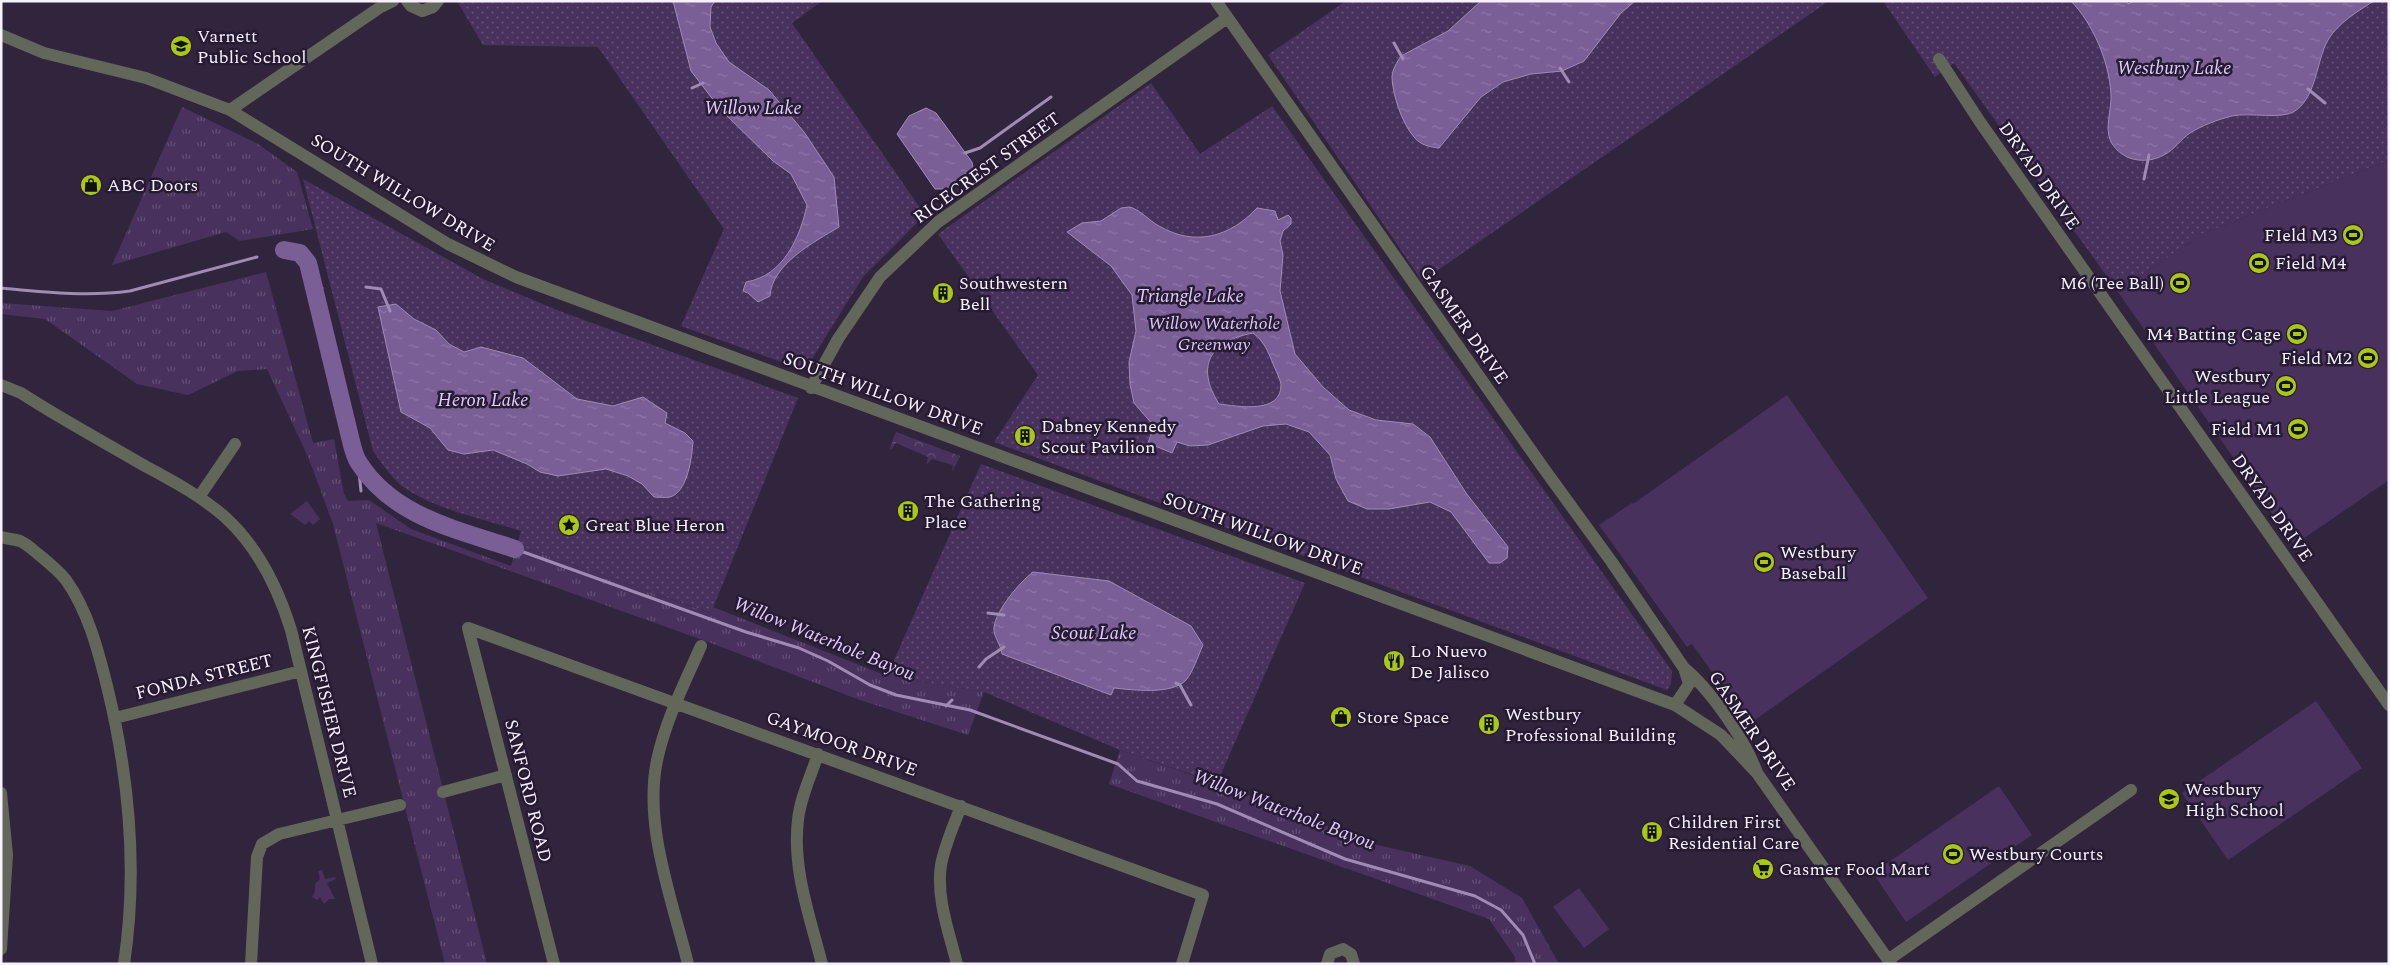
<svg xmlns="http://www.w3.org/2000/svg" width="2390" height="965" font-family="Spectral,serif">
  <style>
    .grass { fill: url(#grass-tufts) }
    .forest { fill: url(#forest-crowns) }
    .park { fill: url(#park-dots) }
    .pitch { fill: #48325d }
    .water { fill: url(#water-ripples); stroke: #a08bb5; fill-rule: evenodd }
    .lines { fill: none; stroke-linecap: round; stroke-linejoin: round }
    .stream { stroke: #a08bb5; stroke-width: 3 }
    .river { stroke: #7a5f96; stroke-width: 18 }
    .minor { stroke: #63675a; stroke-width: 12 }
    .labels { text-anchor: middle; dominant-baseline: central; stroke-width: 5; stroke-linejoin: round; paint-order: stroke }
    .poi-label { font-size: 18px; fill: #f7f1fe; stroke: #271b33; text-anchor: start }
    .street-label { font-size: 18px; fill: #f7f1fe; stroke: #271b33 }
    .park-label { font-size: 18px; font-style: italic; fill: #ddc7f8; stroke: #271b33 }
    .water-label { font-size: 19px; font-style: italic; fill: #e1cafc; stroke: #271b33 }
  </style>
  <defs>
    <pattern id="grass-tufts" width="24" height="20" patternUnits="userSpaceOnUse" patternTransform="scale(1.25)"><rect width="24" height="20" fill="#48325d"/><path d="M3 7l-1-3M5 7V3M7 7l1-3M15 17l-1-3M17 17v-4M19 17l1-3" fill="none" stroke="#635075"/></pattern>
    <pattern id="forest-crowns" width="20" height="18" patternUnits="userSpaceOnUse" patternTransform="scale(1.25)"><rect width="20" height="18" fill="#48325d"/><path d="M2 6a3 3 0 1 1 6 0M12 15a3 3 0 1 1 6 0" fill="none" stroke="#635075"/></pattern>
    <pattern id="park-dots" width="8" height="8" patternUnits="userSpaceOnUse" patternTransform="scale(1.25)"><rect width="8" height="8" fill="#48325d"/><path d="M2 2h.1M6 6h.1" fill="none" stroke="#635075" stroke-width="1.8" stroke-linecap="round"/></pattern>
    <pattern id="water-ripples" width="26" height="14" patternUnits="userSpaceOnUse" patternTransform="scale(1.25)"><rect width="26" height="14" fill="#7a5f96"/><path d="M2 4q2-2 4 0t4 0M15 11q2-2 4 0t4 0" fill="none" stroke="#8e76a6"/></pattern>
  </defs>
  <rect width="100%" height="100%" fill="#31253d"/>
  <path class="grass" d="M182 107 258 144 297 172 313 229 240 241 226 232 112 265Z
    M266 272 313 443 334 439 344 494 348 501 369 500 411 529 511 566 517 545 710 613 713 607 887 676 984 692 968 735 860 700 711 643 376 523 487 964H445L333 524 309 459 267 369 238 371 188 395 137 384 45 319 1 314V303L112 311Z
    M1120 750 1229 788 1373 844 1470 866 1522 898 1559 964H1515V957L1489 919 1109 784Z"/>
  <path class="forest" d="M896 432 960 456 952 472 953 465 932 459 926 465 928 457 896 443 891 450 890 448Z"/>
  <path class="park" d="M457 1H822L792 23 925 215 863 277 810 362 798 368 681 326 724 229 598 47 483 45Z
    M1346 1H1829L1422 281 1268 55Z
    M1883 1H2389V160L2202 234 2118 292 1954 63 1935 77Z
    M1151 83 1200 154 1272 106 1672 671 1671 684 1667 690 994 442 1038 375 938 234Z
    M303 179 483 279 562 312 798 398 711 613 517 545 521 531C484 519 442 511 409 491 394 482 383 465 373 451Z
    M981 464 1305 583 1217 783 1120 750 984 692 887 676Z"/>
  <path class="pitch" d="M2389 160V480L2294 545 2118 292 2202 234Z
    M1787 395 1928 598 1749 724 1692 644 1687 647 1599 525 1632 503 1633 504Z
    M307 501 320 519 313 525 309 521 305 525 290 514Z
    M2316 701 2362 768 2228 860 2182 793Z
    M1999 786 2032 835 1906 922 1873 873Z
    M322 870 325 879 335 877 336 879 327 883 335 899H329L324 904 320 897 317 900 312 897 315 891V884L320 879 318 871Z
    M1579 888 1609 929 1584 948 1553 907Z"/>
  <path class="water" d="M673 1H715L711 7 710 27 716 43 729 62 769 90 804 132 834 177 839 227C814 242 772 264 770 296L758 302 748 293 743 291 746 282C783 276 800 238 807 205L791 174 773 161 721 110 691 71Z
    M1481 1H1635L1621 13 1584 61 1562 71 1531 74 1503 82 1481 97 1439 148C1430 147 1420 145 1414 137 1402 123 1393 96 1392 78 1392 70 1397 62 1401 56L1448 31Z
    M2071 1H2125L2129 4 2132 1H2374C2358 11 2338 23 2328 40 2316 61 2317 96 2295 111 2282 120 2250 112 2232 116 2219 119 2201 126 2190 133 2181 139 2174 150 2164 155 2145 165 2122 161 2111 142 2104 128 2112 109 2111 94 2109 61 2093 24 2071 1Z
    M926 108 936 113 972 162 973 168 947 189H935L897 134 909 116Z
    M1130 207C1142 211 1148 220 1159 226 1195 247 1230 237 1257 208L1275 211 1278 220 1288 215 1291 218V224L1283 231 1280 241 1283 255 1280 291 1295 354 1323 387 1349 410 1376 420 1413 424 1430 437 1466 493 1508 547 1507 558 1500 563H1489L1451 512 1430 502 1389 509H1367L1348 501 1336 479 1330 455 1309 432 1286 424 1263 426 1208 445 1190 446 1177 442 1172 453 1148 443 1154 426 1134 403 1130 384 1129 362 1136 331 1132 295 1111 266 1067 232 1082 223 1101 221 1121 208ZM1253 333C1265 342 1268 352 1274 366 1276 371 1280 379 1281 384 1282 415 1237 406 1219 404 1194 364 1212 341 1253 333Z
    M396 304 414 319 436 330 449 344 464 352 481 347 523 358 577 399 613 406 643 397 667 413 665 423 685 433 693 441C692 456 688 492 670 497 665 498 659 497 654 497L642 484 628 476 606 469 558 476 540 472 527 464 493 450 464 454 448 450 430 428 401 412 378 307Z
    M1033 572 1109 581 1191 626 1203 645C1198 656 1193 672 1186 680 1172 695 1133 690 1114 688L1111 695 1002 654C1001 644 993 637 994 627 996 610 1020 582 1033 572Z"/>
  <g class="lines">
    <path class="stream" d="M1394 43 1403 59
      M1560 68 1569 82
      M692 88 703 83
      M2308 89 2325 103
      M965 153 980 148 1051 97
      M2144 179 2149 155
      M366 287 381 289 390 311
      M1 288C44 292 87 297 130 291L257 257
      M314 289 322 288
      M358 462 361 491
      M515 549 746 632 799 648 828 661 870 685 896 695 970 710 1118 764 1137 781 1217 804 1345 859 1475 896 1501 910 1523 935 1535 964
      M988 613 1004 615
      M979 667 986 659 1004 647
      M1176 683 1180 685 1191 705
      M946 706 952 700"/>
    <path class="river" d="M284 250 300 253 308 263 350 437C352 445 354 456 359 463 393 517 459 530 515 549"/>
    <path class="minor" d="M407 1 411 6 422 11 433 7 438 1
      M1216 1 1542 466 1611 561 1684 668 1689 684 1675 705
      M1 35 44 53 146 78 230 110 448 244 516 277 1675 705 1721 735 1757 773
      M1939 59 1980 122 2389 705
      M230 110 379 8 393 1
      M1 385 21 393C61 419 104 442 145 466 173 481 201 496 225 517 258 547 278 588 291 630L372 964
      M811 388 838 339 880 277 938 222 1227 18
      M199 497 235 444
      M1 537C7 539 14 539 20 541 27 544 33 550 38 554 48 562 58 570 66 580 88 611 98 650 107 686 129 776 138 871 124 964
      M468 628 1203 895 1182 964
      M468 628 554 964
      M1684 668C1710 689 1746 741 1757 773L1891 964
      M115 718 301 671
      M818 754C811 776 800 798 798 820 792 869 810 917 822 964
      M443 792 506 775
      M1 793 7 855 1 949
      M1888 960 2131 790
      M251 964 257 857 262 844 279 834 400 805
      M688 964C672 899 642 822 658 756 667 717 685 682 701 646
      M957 964C949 932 936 898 941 865 945 844 954 825 961 806
      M1327 964 1330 954 1343 949 1351 954 1354 964"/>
  </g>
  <defs>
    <g id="school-disc" transform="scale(1.125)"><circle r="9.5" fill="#aac718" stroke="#271b33"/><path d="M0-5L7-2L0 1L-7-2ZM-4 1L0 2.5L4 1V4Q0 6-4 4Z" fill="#111"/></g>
    <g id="shop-disc" transform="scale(1.125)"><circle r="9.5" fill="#aac718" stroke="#271b33"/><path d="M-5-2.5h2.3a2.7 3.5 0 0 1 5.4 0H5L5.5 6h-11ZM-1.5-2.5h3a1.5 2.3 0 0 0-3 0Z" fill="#111"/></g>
    <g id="stadium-disc" transform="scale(1.125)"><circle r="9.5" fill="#aac718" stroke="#271b33"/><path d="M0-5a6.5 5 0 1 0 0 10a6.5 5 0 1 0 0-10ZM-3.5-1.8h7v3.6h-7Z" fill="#111"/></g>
    <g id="building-disc" transform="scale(1.125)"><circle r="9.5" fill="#aac718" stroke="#271b33"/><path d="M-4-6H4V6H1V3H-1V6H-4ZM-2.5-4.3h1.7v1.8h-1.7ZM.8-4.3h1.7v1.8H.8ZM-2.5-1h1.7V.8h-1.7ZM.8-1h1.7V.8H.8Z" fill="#111"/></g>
    <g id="sight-disc" transform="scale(1.125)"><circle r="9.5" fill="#aac718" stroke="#271b33"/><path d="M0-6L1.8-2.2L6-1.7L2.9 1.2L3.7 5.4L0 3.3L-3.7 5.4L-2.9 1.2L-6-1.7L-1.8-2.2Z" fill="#111"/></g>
    <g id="restaurant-disc" transform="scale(1.125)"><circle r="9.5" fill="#aac718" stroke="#271b33"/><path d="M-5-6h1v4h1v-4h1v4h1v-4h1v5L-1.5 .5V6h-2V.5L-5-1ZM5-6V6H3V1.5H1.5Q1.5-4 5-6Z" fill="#111"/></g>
    <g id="supermarket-disc" transform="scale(1.125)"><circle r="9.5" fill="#aac718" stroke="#271b33"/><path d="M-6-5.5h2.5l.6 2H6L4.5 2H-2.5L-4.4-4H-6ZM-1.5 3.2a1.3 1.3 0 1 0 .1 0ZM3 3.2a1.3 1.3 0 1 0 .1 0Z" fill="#111"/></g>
  </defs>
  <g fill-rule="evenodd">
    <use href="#school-disc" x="181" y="46"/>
    <use href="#shop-disc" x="91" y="185"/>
    <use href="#stadium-disc" x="2353" y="235"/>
    <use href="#stadium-disc" x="2259" y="263"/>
    <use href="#stadium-disc" x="2180" y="283"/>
    <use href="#building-disc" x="943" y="293"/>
    <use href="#stadium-disc" x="2297" y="334"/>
    <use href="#stadium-disc" x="2368" y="358"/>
    <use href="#stadium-disc" x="2286" y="386"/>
    <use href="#stadium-disc" x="2298" y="429"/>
    <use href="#building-disc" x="1025" y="436"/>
    <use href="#building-disc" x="908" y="511"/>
    <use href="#sight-disc" x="569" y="525"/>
    <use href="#stadium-disc" x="1764" y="562"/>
    <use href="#restaurant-disc" x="1394" y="661"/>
    <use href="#shop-disc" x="1341" y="717"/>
    <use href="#building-disc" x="1489" y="724"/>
    <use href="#school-disc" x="2169" y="799"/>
    <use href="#building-disc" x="1652" y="832"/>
    <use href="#stadium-disc" x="1953" y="854"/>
    <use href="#supermarket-disc" x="1763" y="869"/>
  </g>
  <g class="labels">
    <g class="poi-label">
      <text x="197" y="36">Varnett<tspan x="197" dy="21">Public School</tspan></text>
      <text x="107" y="185">ABC Doors</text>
      <text x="2337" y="235" text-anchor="end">FIeld M3</text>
      <text x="2275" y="263">Field M4</text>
      <text x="959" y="283">Southwestern<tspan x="959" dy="21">Bell</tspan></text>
      <text x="2164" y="283" text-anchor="end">M6 (Tee Ball)</text>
      <text x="2281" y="334" text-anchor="end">M4 Batting Cage</text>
      <text x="2352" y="358" text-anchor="end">Field M2</text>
      <text x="2270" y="376" text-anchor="end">Westbury<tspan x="2270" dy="21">Little League</tspan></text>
      <text x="1041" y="426">Dabney Kennedy<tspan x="1041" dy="21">Scout Pavilion</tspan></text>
      <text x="2282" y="429" text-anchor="end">Field M1</text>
      <text x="924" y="501">The Gathering<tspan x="924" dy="21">Place</tspan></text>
      <text x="585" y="525">Great Blue Heron</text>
      <text x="1780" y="552">Westbury<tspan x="1780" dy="21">Baseball</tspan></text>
      <text x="1410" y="651">Lo Nuevo<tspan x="1410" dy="21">De Jalisco</tspan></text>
      <text x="1505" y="714">Westbury<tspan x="1505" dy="21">Professional Building</tspan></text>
      <text x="1357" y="717">Store Space</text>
      <text x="2185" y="789">Westbury<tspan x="2185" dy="21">High School</tspan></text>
      <text x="1668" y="822">Children First<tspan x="1668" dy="21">Residential Care</tspan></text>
      <text x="1969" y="854">Westbury Courts</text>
      <text x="1779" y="869">Gasmer Food Mart</text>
    </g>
    <g class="street-label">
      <text transform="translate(987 168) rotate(-36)">RICECREST STREET</text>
      <text transform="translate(2039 176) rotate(55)">DRYAD DRIVE</text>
      <text transform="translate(403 193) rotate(31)">SOUTH WILLOW DRIVE</text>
      <text transform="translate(1464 325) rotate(55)">GASMER DRIVE</text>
      <text transform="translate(883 394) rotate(20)">SOUTH WILLOW DRIVE</text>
      <text transform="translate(2272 508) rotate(55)">DRYAD DRIVE</text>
      <text transform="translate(1263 534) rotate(20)">SOUTH WILLOW DRIVE</text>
      <text transform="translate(204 677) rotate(-14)">FONDA STREET</text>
      <text transform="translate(329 712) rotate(76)">KINGFISHER DRIVE</text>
      <text transform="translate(1752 731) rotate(56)">GASMER DRIVE</text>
      <text transform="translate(842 744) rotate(20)">GAYMOOR DRIVE</text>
      <text transform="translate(528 791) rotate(76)">SANFORD ROAD</text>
    </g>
    <g class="park-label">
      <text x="1214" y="323">Willow Waterhole<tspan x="1214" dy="21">Greenway</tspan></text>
    </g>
    <g class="water-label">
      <text x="2174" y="68">Westbury Lake</text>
      <text x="753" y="108">Willow Lake</text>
      <text x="1190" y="296">Triangle Lake</text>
      <text x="483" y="400">Heron Lake</text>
      <text x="1094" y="633">Scout Lake</text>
      <text transform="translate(824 639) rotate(22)">Willow Waterhole Bayou</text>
      <text transform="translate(1284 810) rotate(21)">Willow Waterhole Bayou</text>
    </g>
  </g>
  <rect width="2390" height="965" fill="none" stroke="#f7f1fe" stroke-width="5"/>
</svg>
